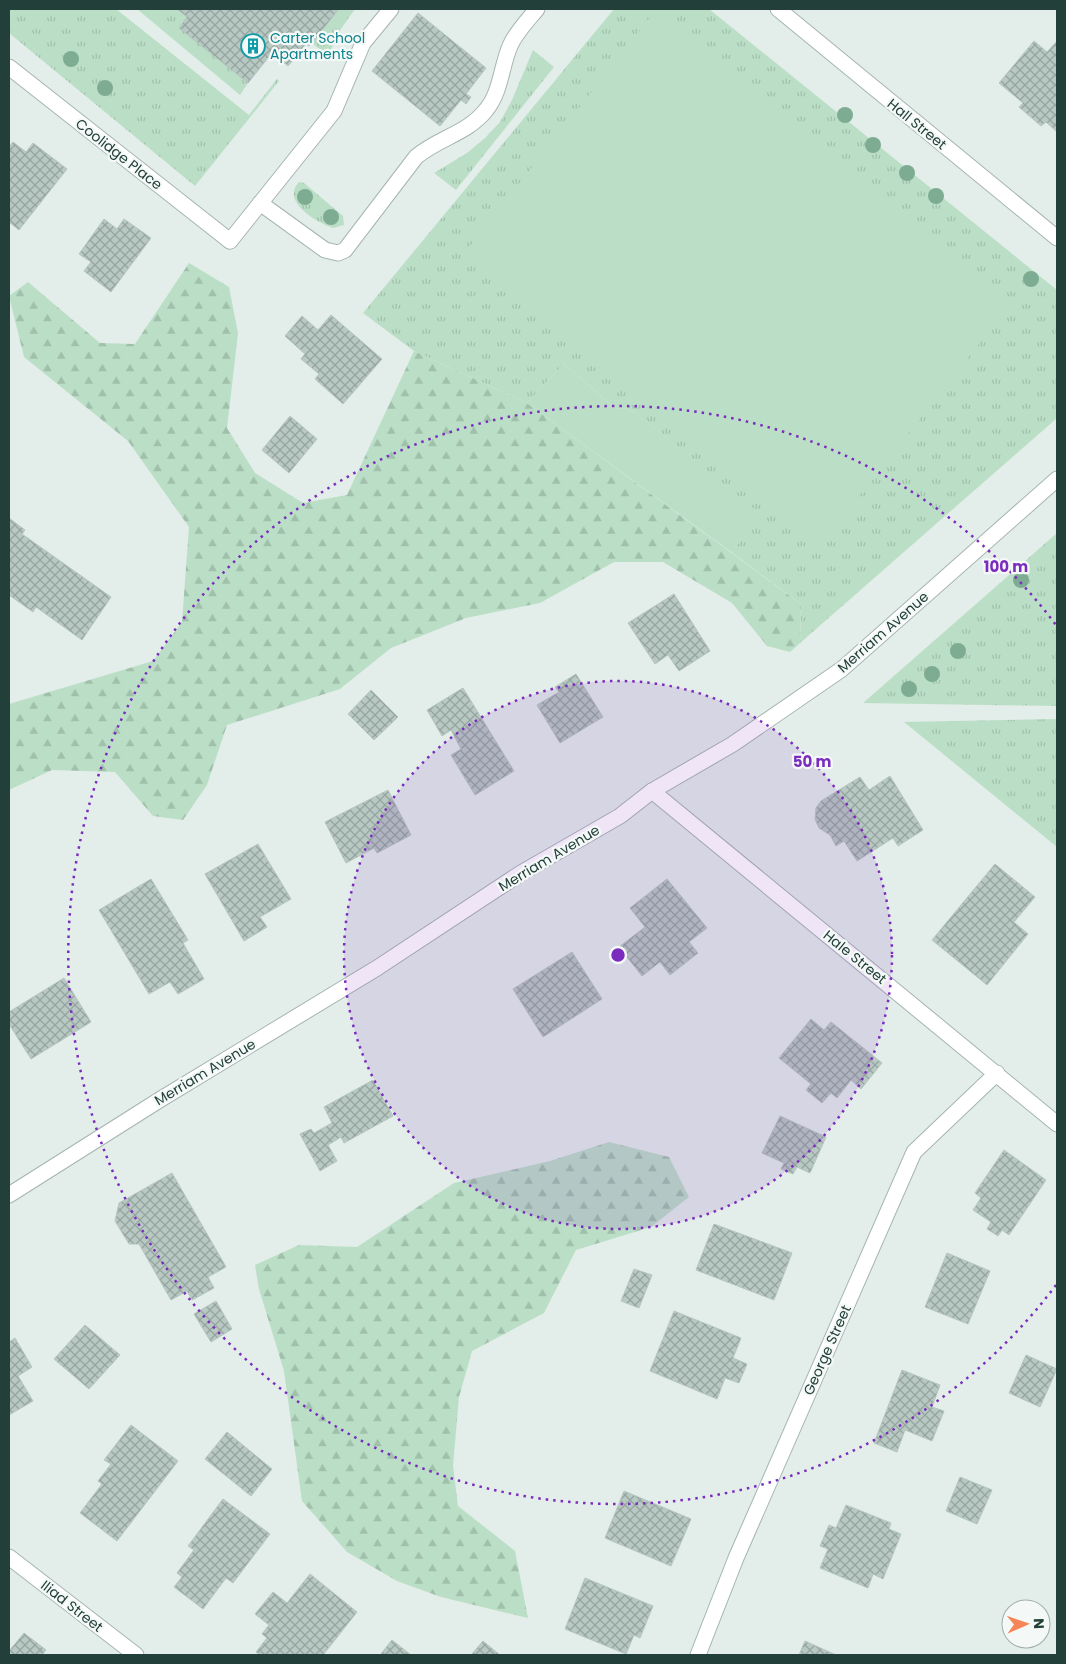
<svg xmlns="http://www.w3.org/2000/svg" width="1066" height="1664" font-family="Poppins,sans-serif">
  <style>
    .grass { fill: url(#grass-tufts) }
    .forest { fill: url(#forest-firs) }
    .green { fill: #bbdfc6 }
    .building { fill: url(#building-cross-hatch); stroke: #b5c7c0 }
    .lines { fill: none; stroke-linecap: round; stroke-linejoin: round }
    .service-casing { stroke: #a5b5b1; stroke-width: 17 }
    .minor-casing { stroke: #a5b5b1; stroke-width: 17 }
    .tertiary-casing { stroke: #a5b5b1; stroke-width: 17 }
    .service { stroke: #fff; stroke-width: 15 }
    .minor { stroke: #fff; stroke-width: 15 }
    .tertiary { stroke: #fff; stroke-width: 15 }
    .tree { fill: #7dac93 }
    .ring { fill: none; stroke: #7b2cbf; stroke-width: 2.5; stroke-dasharray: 2.5 5 }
    .labels { text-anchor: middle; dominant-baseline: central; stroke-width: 4.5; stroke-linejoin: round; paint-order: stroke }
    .culture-label { font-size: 14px; fill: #0d838f; stroke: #f4f9f7; text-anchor: start }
    .street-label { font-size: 14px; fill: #223f39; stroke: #f4f9f7 }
    .centre { fill: #7b2cbf; stroke: #f4f9f7; stroke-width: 2.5 }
    .ring-label { font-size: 15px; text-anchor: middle; font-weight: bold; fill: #7b2cbf; stroke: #f4f9f7; stroke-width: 4.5; stroke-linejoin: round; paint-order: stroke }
  </style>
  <defs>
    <pattern id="grass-tufts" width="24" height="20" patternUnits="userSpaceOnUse" patternTransform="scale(1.25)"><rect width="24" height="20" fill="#bbdfc6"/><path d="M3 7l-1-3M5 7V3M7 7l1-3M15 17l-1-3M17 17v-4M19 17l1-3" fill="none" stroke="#a0c0ab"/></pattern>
    <pattern id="forest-firs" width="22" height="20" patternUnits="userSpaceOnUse" patternTransform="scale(1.25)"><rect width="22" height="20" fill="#bbdfc6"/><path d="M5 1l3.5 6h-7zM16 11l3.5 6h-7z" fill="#a0c0ab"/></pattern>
    <pattern id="building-cross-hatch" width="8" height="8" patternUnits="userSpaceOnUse" patternTransform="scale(1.25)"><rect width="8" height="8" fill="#b8c8c2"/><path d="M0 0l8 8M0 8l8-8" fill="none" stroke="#95a49f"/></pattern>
  </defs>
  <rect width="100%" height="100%" fill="#e3ede9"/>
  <path class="grass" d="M9 9H116L249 115 277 79 279 81 195 186 9 33Z
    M137 9H177L187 17 180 28 248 83 240 95Z
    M339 9H355L338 33 327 59 322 54 323 52 312 43Z
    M614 9H709L1057 290V418L800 643 801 604 731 552 761 515 634 412 624 408 616 409 564 364 527 403 414 351 363 313Z
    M533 50 554 67 456 190 434 173 467 153 485 138 500 122 512 100Z
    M299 182 304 183 343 216 344 225 333 228C318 223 280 202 299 182Z
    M1057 533V706L863 703Z
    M1057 719V847L904 722Z"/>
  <path class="forest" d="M189 263 229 287 238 333 227 428 255 473 303 503 347 495 414 351 527 403 801 604 800 643 790 652 767 646 732 603 663 562H614L540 603 466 618 391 648 340 689 227 725 207 785 183 820 153 816 115 772 52 770 9 790V704L153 661 182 622 189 527 128 441 24 357 9 296 28 282 100 343 135 344Z
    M609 1142 669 1157 689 1197 651 1227 576 1250 544 1313 472 1351 459 1397 453 1466 458 1506 515 1551 528 1618 441 1597 397 1581 347 1552 302 1501 284 1371 259 1289 255 1265 299 1245 357 1247 454 1183 550 1161Z"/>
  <path class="green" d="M652 15 1012 302 823 542 463 255Z
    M564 364 616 409 624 408 634 412 762 515 731 552 527 403Z"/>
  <path class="building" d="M177 9H339L312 43 309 46 306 44 288 66 272 53 248 83 179 28 187 17Z
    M418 13 486 68 466 94 471 97 466 104 461 100 440 126 372 71Z
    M1034 41 1047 52 1057 41V132L1046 122 1041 126 1019 107 1023 103 999 83Z
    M13 142 26 152 33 143 67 169 19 230 9 222V147Z
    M104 219 117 229 124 219 151 238 111 292 84 271 91 262 79 254Z
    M331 315 382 359 343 404 315 379 319 374 301 359 305 354 285 336 302 316 318 330Z
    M290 416 317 439 289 473 262 450Z
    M9 518 25 530 22 534 111 597 82 640 36 607 33 612 9 595Z
    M674 594 710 651 679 671 668 655 655 664 628 623Z
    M576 674 603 717 560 743 537 705 559 692 555 687Z
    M463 688 514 771 475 795 451 755 461 749 451 730 442 736 427 710Z
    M371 690 398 717 374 740 348 714Z
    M890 776 923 830 898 846 893 838 857 861 844 841 836 846 830 835 819 828 815 819 816 808 821 801 860 777 869 790Z
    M388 790 411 835 377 853 374 848 346 863 325 822Z
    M258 844 291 899 260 917 267 927 244 941 205 874Z
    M995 864 1035 897 1014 922 1028 934 987 985 932 940Z
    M151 879 188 940 183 943 204 979 178 994 170 982 149 994 99 910Z
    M667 879 707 928 689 942 698 953 670 975 660 962 642 976 619 947 645 927 630 908Z
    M572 952 602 999 543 1037 513 989Z
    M64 978 91 1022 31 1059 9 1024V1012Z
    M811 1019 824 1030 831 1022 882 1063 861 1089 851 1080 837 1098 831 1093 822 1103 806 1090 811 1084 779 1058Z
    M373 1080 393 1116 344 1143 341 1137 328 1145 337 1161 320 1171 300 1134 311 1129 314 1133 332 1123 324 1107Z
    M780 1116 826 1137 810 1173 797 1167 793 1174 781 1169 784 1163 762 1153Z
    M1004 1150 1046 1180 1009 1235 1002 1230 998 1236 987 1229 991 1222 973 1210 981 1198 975 1193Z
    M172 1173 226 1267 208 1277 214 1288 192 1300 187 1291 171 1300 139 1244H129L115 1221 119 1203Z
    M714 1224 792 1253 774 1300 696 1270Z
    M947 1253 990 1271 968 1324 925 1307Z
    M634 1269 652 1275 639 1308 621 1301Z
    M216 1301 232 1329 211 1342 194 1314Z
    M674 1311 741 1338 733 1358 747 1364 739 1383 725 1378 717 1399 650 1371Z
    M85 1325 120 1355 89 1389 54 1359Z
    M15 1338 32 1367 18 1376 33 1401 9 1415V1342Z
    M1026 1355 1057 1369 1040 1407 1009 1393Z
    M902 1370 940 1385 932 1407 944 1411 932 1441 905 1430 897 1452 874 1443Z
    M131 1425 178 1461 117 1541 80 1513 102 1484 98 1481 111 1464 104 1460Z
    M227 1432 272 1469 251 1496 205 1459Z
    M960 1477 992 1490 977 1524 946 1511Z
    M624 1491 691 1519 671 1566 605 1538Z
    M223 1499 270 1534 233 1583 226 1578 203 1609 174 1587 182 1577 177 1573 194 1550 188 1546Z
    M846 1505 891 1523 889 1529 901 1534 883 1579 873 1574 868 1588 820 1568 828 1549 820 1546 829 1525 836 1528Z
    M310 1574 357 1612 323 1655H260L256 1652 267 1638 262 1634 269 1625 255 1614 273 1592 287 1603Z
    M585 1578 653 1606 640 1638 634 1635 626 1654 565 1629Z
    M24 1633 46 1650 42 1655H9V1651Z
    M392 1640 411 1655H380Z
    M483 1641 500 1655H471Z
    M805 1641 836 1655H799Z"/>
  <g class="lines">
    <g class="service-casing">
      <path id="service" d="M260 203 325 250 338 253 345 250 416 157C438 138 467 134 486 110 501 92 501 67 510 46 516 32 528 20 537 9
        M230 241 334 111 363 43 391 9"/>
    </g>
    <g class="minor-casing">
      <path id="minor" d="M778 9 1057 238
        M9 67 230 241
        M652 791 1057 1124
        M9 1557 136 1655
        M698 1655 736 1558 914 1152 997 1073"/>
    </g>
    <g class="tertiary-casing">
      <path id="tertiary" d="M9 1195 161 1099 377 968 521 873 620 816 652 791 733 744 842 669 1057 479"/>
    </g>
    <use href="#service" class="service"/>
    <use href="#minor" class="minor"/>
    <use href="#tertiary" class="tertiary"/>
  </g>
  <g class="tree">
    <circle cx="71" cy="59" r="8"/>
    <circle cx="105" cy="88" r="8"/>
    <circle cx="845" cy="115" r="8"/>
    <circle cx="873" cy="145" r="8"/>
    <circle cx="907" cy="173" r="8"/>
    <circle cx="936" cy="196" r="8"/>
    <circle cx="305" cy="197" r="8"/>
    <circle cx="331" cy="217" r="8"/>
    <circle cx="1031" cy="279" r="8"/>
    <circle cx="1021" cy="580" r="8"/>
    <circle cx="958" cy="651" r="8"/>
    <circle cx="932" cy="674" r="8"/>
    <circle cx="909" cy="689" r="8"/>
  </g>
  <circle cx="618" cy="955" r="274" fill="#7b2cbf" fill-opacity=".12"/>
  <g class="ring">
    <circle cx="618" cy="955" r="274"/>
    <path d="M1056 1285A549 549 0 1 1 1056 625"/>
  </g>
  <defs>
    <g id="building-ring" transform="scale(1.25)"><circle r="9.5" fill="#f4f9f7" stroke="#0f9aa8" stroke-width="1.5"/><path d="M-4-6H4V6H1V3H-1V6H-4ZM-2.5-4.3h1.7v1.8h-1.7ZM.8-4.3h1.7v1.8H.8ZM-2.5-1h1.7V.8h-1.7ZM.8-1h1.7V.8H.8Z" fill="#0f9aa8"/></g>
  </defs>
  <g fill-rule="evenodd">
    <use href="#building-ring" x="253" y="46"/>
  </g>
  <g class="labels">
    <g class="culture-label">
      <text x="270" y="38">Carter School<tspan x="270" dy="16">Apartments</tspan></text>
    </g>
    <g class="street-label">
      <text transform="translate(917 124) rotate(39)">Hall Street</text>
      <text transform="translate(119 154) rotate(38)">Coolidge Place</text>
      <text transform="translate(883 632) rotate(-41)">Merriam Avenue</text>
      <text transform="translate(549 858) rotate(-31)">Merriam Avenue</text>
      <text transform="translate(855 957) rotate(39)">Hale Street</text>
      <text transform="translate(205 1072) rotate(-31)">Merriam Avenue</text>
      <text transform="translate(827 1350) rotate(-66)">George Street</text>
      <text transform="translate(72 1606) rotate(38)">Iliad Street</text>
    </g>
  </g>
  <circle cx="618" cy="955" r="8" class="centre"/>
  <g class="ring-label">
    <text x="1006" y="572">100 m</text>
    <text x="812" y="767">50 m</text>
  </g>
  <rect width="1066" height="1664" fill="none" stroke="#223f39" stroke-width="20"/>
  <g transform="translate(1026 1624) rotate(88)"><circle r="24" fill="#f4f9f7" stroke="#a0afab"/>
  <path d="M0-4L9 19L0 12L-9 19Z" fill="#f68658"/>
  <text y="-8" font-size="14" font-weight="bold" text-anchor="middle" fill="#223f39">N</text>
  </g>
</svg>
